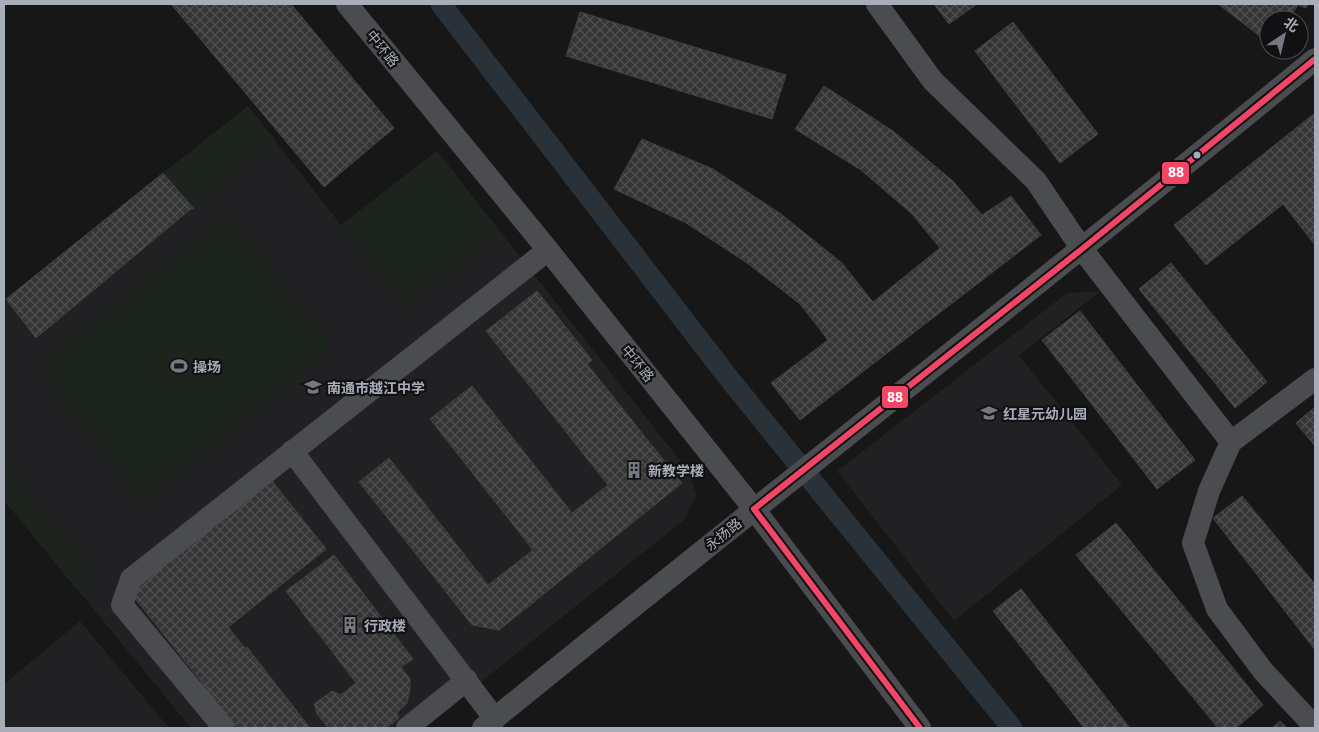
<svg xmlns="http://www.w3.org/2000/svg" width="1319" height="732" font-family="'Noto Sans','Noto Sans SC',sans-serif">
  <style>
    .built { fill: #212123 }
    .park { fill: #1d241e }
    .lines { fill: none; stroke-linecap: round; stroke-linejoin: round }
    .canal { stroke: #2a3239; stroke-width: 21 }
    .building { fill: url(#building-cross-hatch); stroke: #3f4043 }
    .minor { stroke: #4b4c50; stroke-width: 22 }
    .bus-1-casing { stroke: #111113; stroke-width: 10 }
    .bus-1 { stroke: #f34667; stroke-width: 6 }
    .bus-dot { fill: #a8adb8; stroke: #111113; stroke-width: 2 }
    .labels { text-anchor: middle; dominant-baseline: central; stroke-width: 4.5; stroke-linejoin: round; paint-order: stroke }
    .street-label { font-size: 14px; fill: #a8adb8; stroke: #111113 }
    .poi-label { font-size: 14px; font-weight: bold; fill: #a8adb8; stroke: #111113; text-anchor: start }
    .line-badge { stroke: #111113; stroke-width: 2 }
    .badge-label { font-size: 14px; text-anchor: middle; font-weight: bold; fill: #fff }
  </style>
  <defs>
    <pattern id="building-cross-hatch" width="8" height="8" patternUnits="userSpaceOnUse" patternTransform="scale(1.25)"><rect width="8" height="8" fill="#353536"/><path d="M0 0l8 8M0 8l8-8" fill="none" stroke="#4f5051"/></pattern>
  </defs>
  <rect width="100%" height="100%" fill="#171717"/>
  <path class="built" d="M248 106 341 225 437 151 689 472 697 496 683 521 423 728H191L4 500V302Z
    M1101 291 1019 355 1122 485 954 621 837 471 1067 293Z
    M80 621 169 728H4V684Z"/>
  <path class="park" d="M248 106 276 141 192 208 163 173Z
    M437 151 500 232 404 307 341 225Z
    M232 219 328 342 322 358 152 495 139 499 41 373 50 357 211 227Z
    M4 463 95 576 77 590 4 500Z"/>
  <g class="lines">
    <path class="canal" d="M441 4 727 376 1012 728"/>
  </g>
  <path class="building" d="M171 4H291L394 128 324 187Z
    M934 4H977L949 24Z
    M1218 4H1308L1306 8 1298 5 1288 20 1280 18 1279 20H1269V34L1265 40Z
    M580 12 786 75 772 119 566 56Z
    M1013 22 1098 134 1060 163 975 51Z
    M824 86 893 131 953 181 982 215 1011 196 1041 235 800 420 771 383 828 340 800 304 747 263 686 223 614 189 642 139 713 169 781 214 842 263 873 302 940 248 912 214 861 170 795 129Z
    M1315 113V245L1283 204 1206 265 1174 225Z
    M163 173 194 209 192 208 36 338 6 299Z
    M1171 263 1267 382 1235 408 1139 289Z
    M537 291 592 360 587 364 682 483 499 630 472 625 359 482 389 458 488 585 533 550 430 419 472 386 572 513 608 485 486 331Z
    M1080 311 1195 460 1157 489 1042 340Z
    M1315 407V446L1296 423Z
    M272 481 326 549 228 627 310 728H238L130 592Z
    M272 481 326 549 228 627 174 559Z
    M1242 496 1315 584V650L1213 518Z
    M1116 523 1263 705 1236 728H1218L1076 555Z
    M334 555 413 659 401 667 410 679V689L407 703 397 713 399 718 386 728H328L317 714 314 704 332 691 341 695 356 683 286 591Z
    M1021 589 1130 728H1084L993 611Z
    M247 647 310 728H238L235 725 231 728 195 688Z
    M1280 721 1287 728H1272Z"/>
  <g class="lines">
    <path class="minor" d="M347 4 548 250 754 509 920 728
      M877 4 933 81 1036 181 1082 249 1231 442
      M1315 379 1231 442 1209 491 1193 543 1217 609 1263 671 1315 727
      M292 451 495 719
      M224 728 122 605 131 579 548 250
      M407 728 467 680
      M483 728C759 503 1040 285 1315 59"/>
    <g class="bus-1-casing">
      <path id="bus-1" d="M754 509 1082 249 1315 59
        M754 509 920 728"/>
    </g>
    <use href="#bus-1" class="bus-1"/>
  </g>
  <defs>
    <g id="stadium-bare" transform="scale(1.35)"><path d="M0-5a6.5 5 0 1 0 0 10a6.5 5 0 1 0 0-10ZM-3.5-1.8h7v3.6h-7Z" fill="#757880" stroke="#111113" stroke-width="2.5" paint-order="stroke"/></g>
    <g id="school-bare" transform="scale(1.35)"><path d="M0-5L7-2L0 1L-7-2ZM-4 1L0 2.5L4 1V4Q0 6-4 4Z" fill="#757880" stroke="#111113" stroke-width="2.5" paint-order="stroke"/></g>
    <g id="building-bare" transform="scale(1.35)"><path d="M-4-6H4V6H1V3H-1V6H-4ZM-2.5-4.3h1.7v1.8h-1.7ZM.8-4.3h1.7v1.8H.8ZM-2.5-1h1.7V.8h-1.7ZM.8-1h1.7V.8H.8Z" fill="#757880" stroke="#111113" stroke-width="2.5" paint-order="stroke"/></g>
  </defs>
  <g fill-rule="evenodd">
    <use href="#stadium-bare" x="179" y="366"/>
    <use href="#school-bare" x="313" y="387"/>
    <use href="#school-bare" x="989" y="413"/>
    <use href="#building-bare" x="634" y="470"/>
    <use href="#building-bare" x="350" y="625"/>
  </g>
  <circle class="bus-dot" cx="1197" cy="155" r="4.5"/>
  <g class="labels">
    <g class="street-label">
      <text transform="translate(383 48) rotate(51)">中环路</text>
      <text transform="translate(638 363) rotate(51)">中环路</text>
      <text transform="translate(723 534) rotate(-39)">永扬路</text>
    </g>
    <g class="poi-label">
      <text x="193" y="366">操场</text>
      <text x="327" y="387">南通市越江中学</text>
      <text x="1003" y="413">红星元幼儿园</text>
      <text x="648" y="470">新教学楼</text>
      <text x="364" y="625">行政楼</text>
    </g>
  </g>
  <g class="line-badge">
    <rect x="1161" y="161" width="29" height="24" rx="5" fill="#f34667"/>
    <rect x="881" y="385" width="28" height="24" rx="5" fill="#f34667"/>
  </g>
  <g class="badge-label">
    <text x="1176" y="177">88</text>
    <text x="895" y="402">88</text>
  </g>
  <rect width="1319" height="732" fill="none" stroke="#a8adb8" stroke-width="10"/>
  <g transform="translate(1284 35) rotate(35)"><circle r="24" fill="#111113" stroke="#4d4f55"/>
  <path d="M0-4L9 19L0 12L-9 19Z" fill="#757880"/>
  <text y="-8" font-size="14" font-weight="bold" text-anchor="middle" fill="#a8adb8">北</text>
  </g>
</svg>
